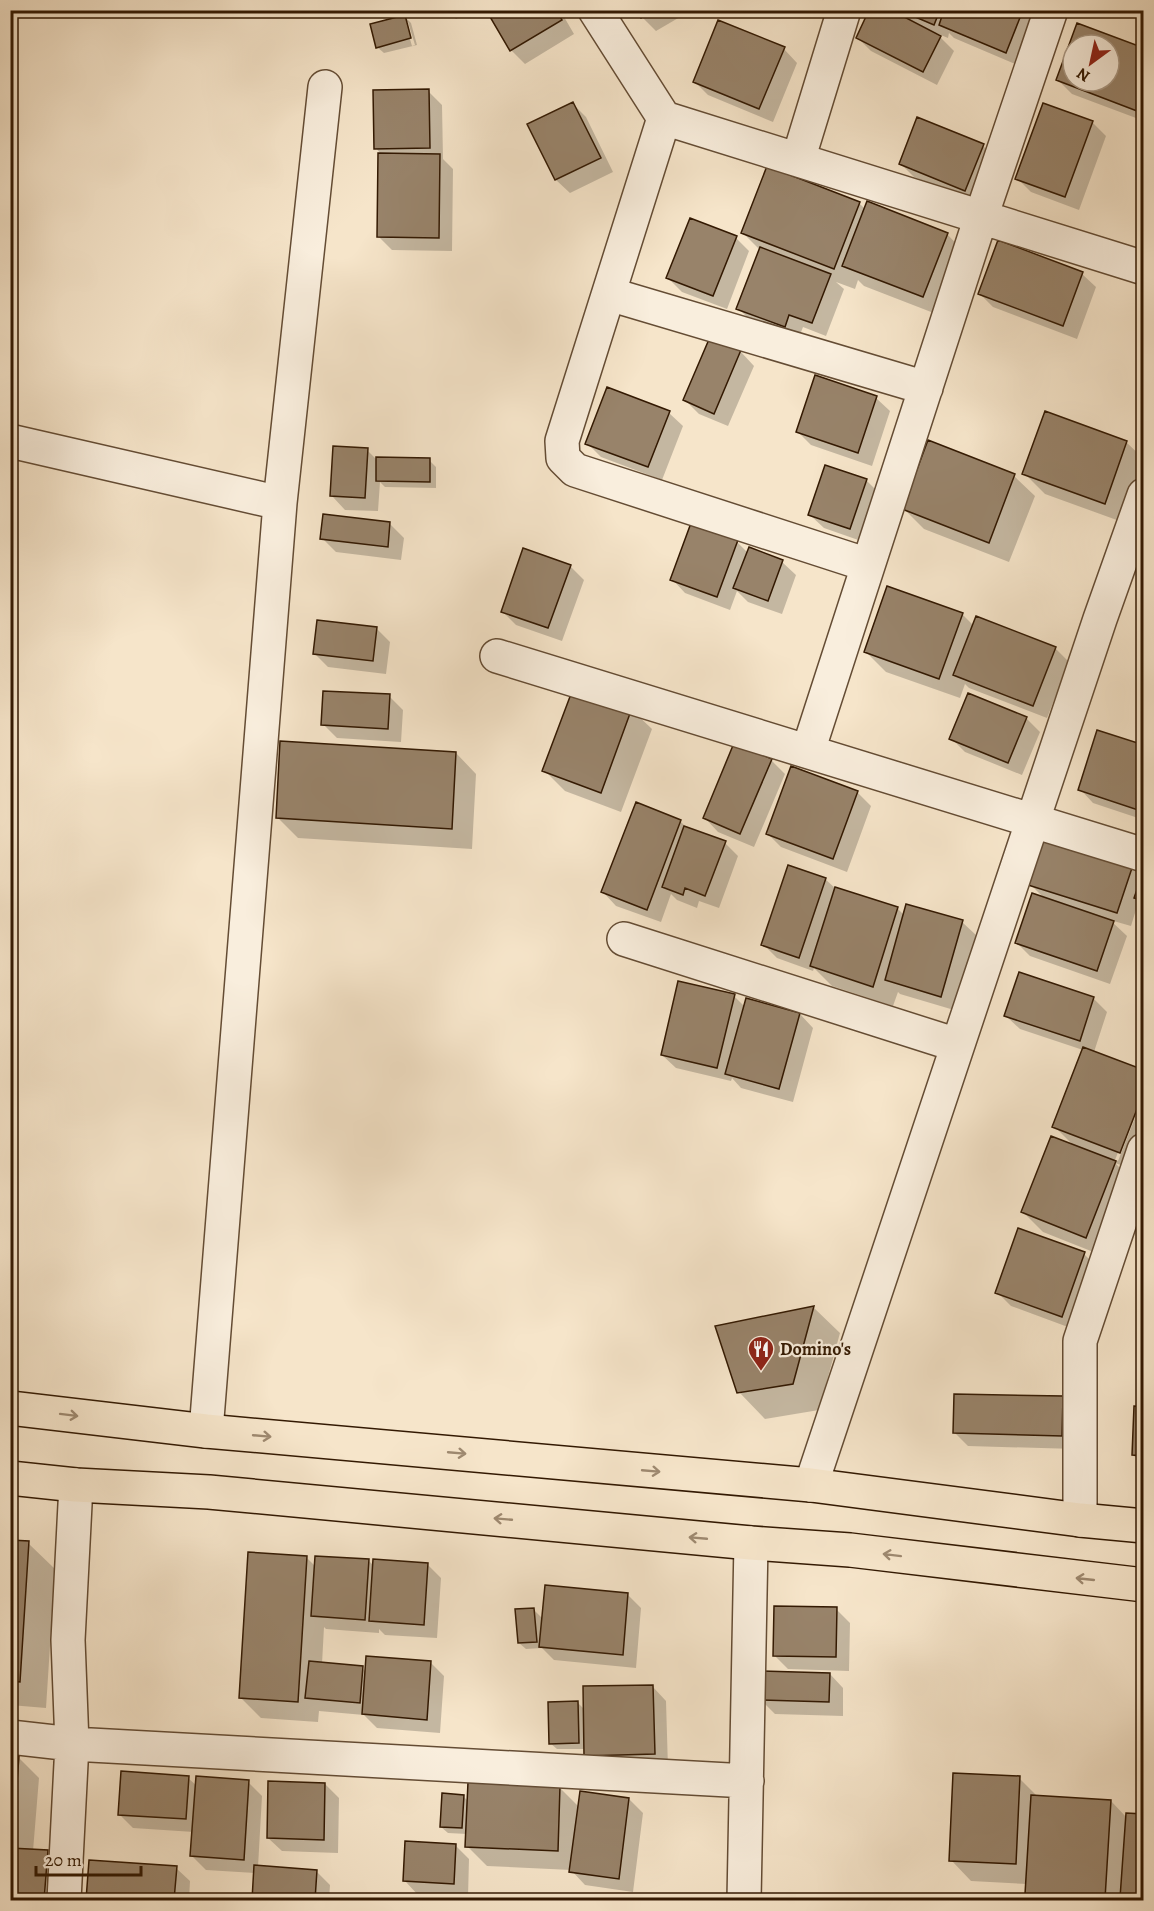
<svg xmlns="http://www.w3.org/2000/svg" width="1154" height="1911" font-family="Alegreya,serif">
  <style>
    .shadow { fill: #0003; fill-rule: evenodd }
    .building { fill: #98836a; stroke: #331902; stroke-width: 1.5; fill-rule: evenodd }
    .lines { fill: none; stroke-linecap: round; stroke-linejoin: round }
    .minor-casing { stroke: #644c34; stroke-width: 36 }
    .primary-casing { stroke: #331902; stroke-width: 36 }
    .minor { stroke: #f9eedd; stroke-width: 33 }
    .primary { stroke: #f6e5ca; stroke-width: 33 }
    .oneway { stroke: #9e8970 }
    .labels { text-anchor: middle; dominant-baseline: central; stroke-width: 4.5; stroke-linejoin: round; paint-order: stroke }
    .poi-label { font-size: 18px; font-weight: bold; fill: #331902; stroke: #f9eedd; text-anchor: start }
  </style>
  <rect width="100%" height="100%" fill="#f6e5ca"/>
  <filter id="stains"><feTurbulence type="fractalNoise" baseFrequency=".00333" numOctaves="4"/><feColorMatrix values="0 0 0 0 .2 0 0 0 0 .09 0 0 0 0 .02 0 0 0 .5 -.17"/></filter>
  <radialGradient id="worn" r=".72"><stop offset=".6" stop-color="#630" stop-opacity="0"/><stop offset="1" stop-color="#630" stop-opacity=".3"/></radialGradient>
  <path class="shadow" d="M447 10H471L456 19Z
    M487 10H560L574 34 525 64 511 50Z
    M638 10H692L656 31 642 17Z
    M871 10H1028L1038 21 1020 66 954 38 949 33 948 38 936 33 954 51 937 85 871 51 857 37Z
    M404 16 411 23 417 45 384 53 377 47ZM405 22H408L415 45 412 46Z
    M1078 25 1144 50V121L1072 94 1058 80ZM1073 45H1109V81H1073Z
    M784 49 797 63 773 122 708 95 694 81Z
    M428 91 442 105 443 159 453 169 452 251 392 250 379 237 380 153 376 148Z
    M572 103 586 117 613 172 570 193 556 180 529 125Z
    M1092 122 1106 136 1079 210 1031 192 1017 178Z
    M983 146 996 159 979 203 914 177 900 163Z
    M859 203 865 209 947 234 967 255 944 317 864 286 858 280 855 289 836 282 844 289 826 336 803 327 798 340 752 322 738 308 760 250 743 233Z
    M736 238 749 251 727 309 682 292 668 278Z
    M1082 274 1096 287 1077 339 993 307 979 293Z
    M711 339 741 352 754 366 728 426 699 414 685 400Z
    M876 398 890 411 872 466 811 445 797 431Z
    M669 413 683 426 662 480 601 457 587 443Z
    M929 442 1014 476 1035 496 1009 562 924 529 904 509Z
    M1126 442 1144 459V472L1125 523 1045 494 1024 473Z
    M367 450 376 459 429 460 436 467V488L385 487 380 482 378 511 345 510 332 496Z
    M866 480 880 494 864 542 824 528 810 515Z
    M390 524 404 538 401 560 336 552 322 538Z
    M737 542 748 553 749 549 782 562 796 575 782 614 748 602 737 591 730 610 685 593 672 579Z
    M570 566 584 580 562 641 516 625 502 611Z
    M962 614 974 626 1055 648 1069 662 1047 718 969 688 965 684 960 698 886 672 866 652Z
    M376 628 390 642 386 674 328 667 314 653Z
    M389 696 403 710 401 742 337 738 323 724Z
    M631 709 652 729 621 812 565 791 544 770Z
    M1026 718 1040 732 1022 775 965 752 951 738Z
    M1144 747V820L1093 803 1080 789Z
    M456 753 476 774 472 849 298 838 278 818Z
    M771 760 785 774 754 847 718 832 705 818Z
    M857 792 871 806 847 872 781 847 767 833Z
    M680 821 687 828 725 843 738 856 719 908 699 901 697 908 677 900 671 894 661 922 616 906 603 892Z
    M1133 864 1144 874V905L1139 900 1131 926 1110 920 1127 936 1110 984 1030 956 1016 942 1045 899 1030 884Z
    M825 879 835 888 898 909 904 915 962 922 976 935 954 1010 900 994 898 992 893 1006 832 986 814 968 813 971 777 958 763 944Z
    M734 996 745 1007 800 1014 813 1028 793 1102 741 1088 732 1078 731 1081 676 1068 662 1055Z
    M1093 998 1107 1012 1094 1052 1144 1087 1115 1160 1118 1161 1144 1095V1163L1140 1172 1115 1163 1135 1183 1106 1257 1043 1232 1023 1212 1074 1146 1054 1126 1083 1050 1020 1029 1006 1016Z
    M1084 1254 1098 1268 1076 1330 1011 1306 997 1292Z
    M813 1307 840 1333 819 1410 765 1419 739 1392Z
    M1062 1398 1076 1411 1075 1449 968 1446 954 1432Z
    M1144 1408V1465L1133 1455Z
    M10 1541 28 1543 55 1569 46 1708 10 1705Z
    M307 1558 316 1567 369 1561 374 1566 427 1564 441 1578 437 1638 385 1635 379 1629V1633L326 1629 324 1627 322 1664 362 1668 366 1672 430 1662 444 1676 440 1733 377 1728 364 1715 319 1711 318 1722 261 1718 240 1697Z
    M627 1594 641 1608 636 1668 554 1660 542 1648 526 1649 519 1643 534 1610 543 1619Z
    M836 1609 850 1623 849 1671 788 1669 775 1656Z
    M830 1674 843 1688V1716L775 1714 761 1700Z
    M653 1687 666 1701 668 1768 600 1769 586 1755V1749H557L550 1743 578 1703 585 1710Z
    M10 1757H18L39 1778 33 1851 47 1852 68 1872 66 1900H10Z
    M188 1778 197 1786 248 1782 262 1796 258 1867 316 1871 330 1885 329 1900H254L255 1873 206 1870 192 1856 194 1832 133 1828 119 1814Z
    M1019 1778 1038 1797 1111 1801 1127 1818 1144 1816V1900H1034L1027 1894V1884L971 1881 951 1860Z
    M325 1784 339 1798 338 1853 282 1851 268 1838Z
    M559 1787 579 1807 629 1799 643 1813 633 1892 585 1885 571 1870 487 1866 467 1846V1834L448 1833 441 1827 463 1796 469 1802Z
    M455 1845 469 1859 468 1897 418 1895 405 1881Z
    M90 1861 176 1868 190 1881 189 1900H88Z
    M395 1898 458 1900H394Z"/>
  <path class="building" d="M486 10H556L562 20 510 51Z
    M636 10H654L641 18Z
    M869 10H891L941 36 923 72 856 38Z
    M899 10H940L934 25Z
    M944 10H1023L1006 53 939 25Z
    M405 15 411 38 376 48 370 24Z
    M718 20 785 47 759 109 693 82Z
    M1077 23 1144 48V94L1137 111 1056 80ZM1073 45H1109V81H1073Z
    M429 89 430 148 374 149 373 90Z
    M573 102 601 158 555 180 527 124Z
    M1043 103 1093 121 1065 197 1015 179Z
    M917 117 984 144 965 191 899 164Z
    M378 153 440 154 439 238 377 237Z
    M767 166 860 202 834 269 741 233Z
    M867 201 948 233 923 297 842 266Z
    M690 218 737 236 713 296 666 278Z
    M998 240 1083 272 1063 326 978 294Z
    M760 247 831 274 812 323 789 315 785 327 736 309Z
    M710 337 741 350 714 414 683 400Z
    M815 375 877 396 858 453 796 432Z
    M607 387 670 411 648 467 585 444Z
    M1045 411 1127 441 1105 504 1022 474Z
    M928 440 1015 474 989 543 902 509Z
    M333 446 368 448 365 498 330 496Z
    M376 457 430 458V482L376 481Z
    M825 465 867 479 850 529 808 515Z
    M323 514 390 522 388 547 320 539Z
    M691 523 738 540 717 597 670 580Z
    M749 547 783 560 768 601 733 588Z
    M523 548 571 565 548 628 501 612Z
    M887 586 963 613 939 679 864 652Z
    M976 616 1056 647 1033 706 953 675Z
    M317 620 377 627 373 661 313 654Z
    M574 686 632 708 601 793 542 771Z
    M323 691 390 694 388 729 321 725Z
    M968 693 1027 717 1008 763 949 739Z
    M1097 730 1144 745V812L1078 790Z
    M280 741 456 752 452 829 276 818Z
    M734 743 772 759 740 834 703 818Z
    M791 766 858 791 833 859 766 834Z
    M636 802 681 820 647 910 601 892Z
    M684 826 726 841 705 896 685 888 683 895 662 887Z
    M1045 833 1134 862 1117 913 1028 885Z
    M788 865 826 878 799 958 761 945Z
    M1144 870V901L1134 898Z
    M835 887 898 907 873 987 810 966Z
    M1032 893 1114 921 1097 971 1015 943Z
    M906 904 963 920 941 997 885 980Z
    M1019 972 1094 997 1080 1041 1004 1016Z
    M678 981 735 994 717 1068 661 1055Z
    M746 998 800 1013 779 1089 725 1074Z
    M1083 1047 1144 1070V1091L1120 1153 1052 1127Z
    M1051 1136 1116 1161 1086 1238 1021 1212Z
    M1018 1228 1085 1252 1062 1317 995 1293Z
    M814 1306 793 1384 737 1393 715 1326Z
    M954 1394 1063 1396 1062 1436 953 1433Z
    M1134 1406 1144 1407V1456L1132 1455Z
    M10 1540 29 1541 20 1682 10 1681Z
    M248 1552 307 1556 298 1702 239 1698Z
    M315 1556 369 1559 365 1620 311 1616Z
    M373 1559 428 1563 424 1625 369 1621Z
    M545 1585 628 1593 623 1655 539 1647Z
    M774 1606 837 1607 836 1657 773 1656Z
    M534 1608 537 1642 518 1643 515 1609Z
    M366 1656 431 1661 427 1720 362 1714Z
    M309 1661 363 1666 360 1703 305 1698Z
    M760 1671 830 1673 829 1702 759 1700Z
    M653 1685 655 1754 584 1756 583 1686Z
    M578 1701 579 1743 549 1744 548 1702Z
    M10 1755 19 1756 13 1832H10Z
    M121 1771 189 1776 186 1819 118 1815Z
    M953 1773 1020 1776 1016 1864 949 1861Z
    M196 1776 249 1780 244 1860 190 1856Z
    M268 1781 325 1783 324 1840 267 1838Z
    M468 1782 560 1786 558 1851 465 1847Z
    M580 1791 629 1798 619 1879 569 1872Z
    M442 1793 464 1795 462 1828 440 1827Z
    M1031 1795 1111 1800 1105 1899 1025 1894Z
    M1126 1813 1144 1814V1900L1120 1898Z
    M405 1841 456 1844 454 1884 403 1881Z
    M10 1848 48 1850 44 1900H10Z
    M89 1860 177 1866 174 1900H86Z
    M254 1865 317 1870 315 1900H252Z
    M393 1897 459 1899 458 1900H393Z"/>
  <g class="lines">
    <g class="minor-casing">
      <path id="minor" d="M595 10 664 118 1144 268
        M664 118 562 441 563 458 575 470 868 565
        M798 160 844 10
        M609 294 926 388
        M10 441 280 503
        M497 656 1144 855
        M808 751 981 217 1051 10
        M624 939 957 1045
        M206 1431 280 503 325 87
        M811 1485 1100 619 1144 495
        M1080 1520V1341L1144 1150
        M10 1737 72 1744 747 1781
        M64 1900 72 1744 68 1640 76 1485
        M744 1900 751 1543"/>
    </g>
    <g class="primary-casing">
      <path id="primary" d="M10 1408 206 1431 811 1485 1080 1520 1144 1526
        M10 1478 76 1485 209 1492 751 1543 850 1550 1144 1585"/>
    </g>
    <use href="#minor" class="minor"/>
    <use href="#primary" class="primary"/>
  </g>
  <defs><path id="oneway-shaft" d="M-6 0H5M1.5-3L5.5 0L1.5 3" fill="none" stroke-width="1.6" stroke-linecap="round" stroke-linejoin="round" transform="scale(1.5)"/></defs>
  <g class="oneway">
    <use href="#oneway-shaft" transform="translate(69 1415) rotate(7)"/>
    <use href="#oneway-shaft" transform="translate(262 1436) rotate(5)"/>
    <use href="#oneway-shaft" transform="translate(457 1453) rotate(5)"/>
    <use href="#oneway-shaft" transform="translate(651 1471) rotate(5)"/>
    <use href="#oneway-shaft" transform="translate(503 1519) rotate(-175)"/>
    <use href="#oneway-shaft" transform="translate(698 1538) rotate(-175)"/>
    <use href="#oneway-shaft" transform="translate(892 1555) rotate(-173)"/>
    <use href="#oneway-shaft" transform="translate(1085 1579) rotate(-174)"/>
  </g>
  <defs>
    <g id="restaurant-pin" transform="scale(1.35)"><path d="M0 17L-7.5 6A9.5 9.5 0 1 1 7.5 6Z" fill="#8f2418" stroke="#f9eedd"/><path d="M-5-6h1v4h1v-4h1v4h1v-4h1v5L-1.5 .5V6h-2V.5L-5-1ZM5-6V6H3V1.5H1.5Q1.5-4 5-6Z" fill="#fff"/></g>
  </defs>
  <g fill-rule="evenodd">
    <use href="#restaurant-pin" x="761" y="1349"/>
  </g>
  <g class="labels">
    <g class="poi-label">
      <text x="780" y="1349">Domino's</text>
    </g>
  </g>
  <rect width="1154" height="1911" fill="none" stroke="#f6e5ca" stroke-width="36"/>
  <rect x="12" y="12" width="1130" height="1887" fill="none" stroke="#331902" stroke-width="3"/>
  <rect x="18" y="18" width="1118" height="1875" fill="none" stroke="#331902" stroke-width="1.5"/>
  <g transform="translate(1091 63) rotate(213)"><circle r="28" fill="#f9eedd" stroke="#aa9985" stroke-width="1.5"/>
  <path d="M0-4.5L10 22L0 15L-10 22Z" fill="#8f2418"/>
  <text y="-9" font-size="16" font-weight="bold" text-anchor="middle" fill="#331902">N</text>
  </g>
  <path d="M36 1866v9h105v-9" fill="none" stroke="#331902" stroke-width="3"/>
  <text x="45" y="1866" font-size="18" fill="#331902" stroke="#f9eedd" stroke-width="4.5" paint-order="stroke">20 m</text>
  <rect width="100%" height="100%" filter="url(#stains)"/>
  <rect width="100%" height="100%" fill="url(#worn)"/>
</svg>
